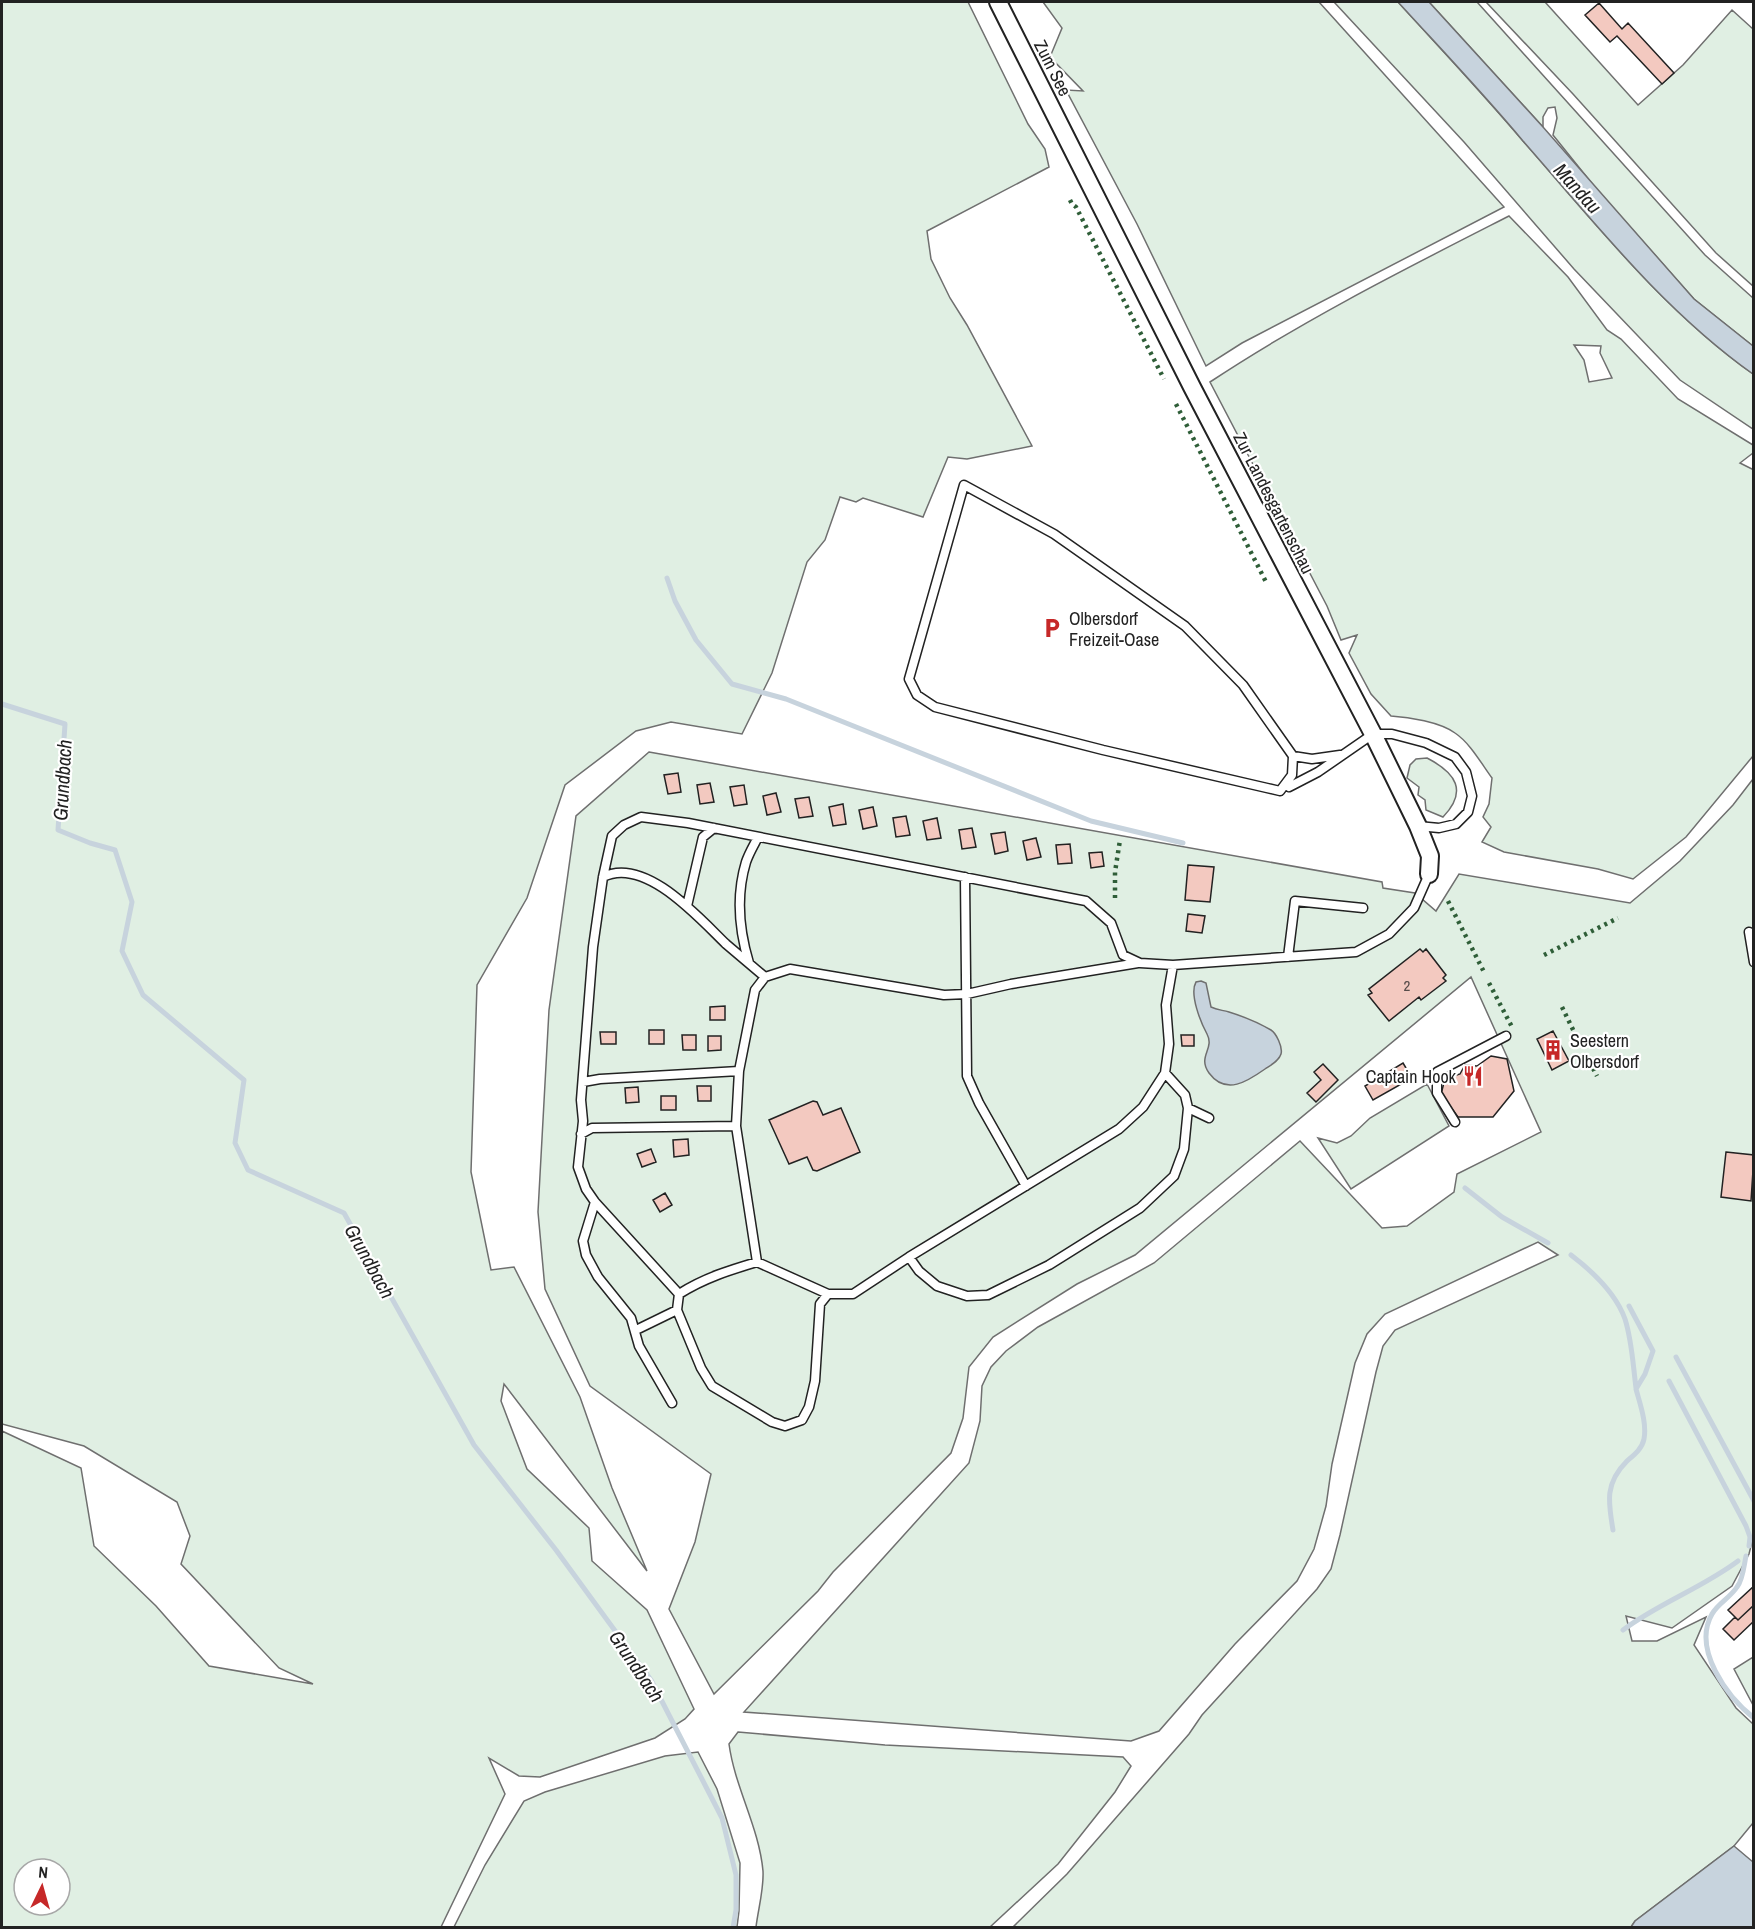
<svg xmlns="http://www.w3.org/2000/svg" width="1755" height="1929" font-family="'Archivo Narrow',sans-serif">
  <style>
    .green { fill: #e0efe3; stroke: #6f6f6f; stroke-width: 1.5; fill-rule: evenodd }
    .water { fill: #c7d3dd; stroke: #6f6f6f; stroke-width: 1.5 }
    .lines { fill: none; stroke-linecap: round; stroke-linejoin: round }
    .stream { stroke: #c7d3dd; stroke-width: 5 }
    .building { fill: #f3c9c0; stroke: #222; stroke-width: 1.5 }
    .lane-casing { stroke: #222; stroke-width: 11 }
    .street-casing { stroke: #222; stroke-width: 20 }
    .lane { stroke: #fff; stroke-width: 8 }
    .street { stroke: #fff; stroke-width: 16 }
    .hedge { stroke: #2f5e38; stroke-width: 4.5; stroke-dasharray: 3 4.5; stroke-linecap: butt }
    .labels { text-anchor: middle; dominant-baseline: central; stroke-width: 4.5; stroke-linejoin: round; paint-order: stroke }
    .number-label { font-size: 15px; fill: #564c4a }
    .street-label { font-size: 18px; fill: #222; stroke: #fff }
    .poi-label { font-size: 18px; fill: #222; stroke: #fff; text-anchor: start }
    .water-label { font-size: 20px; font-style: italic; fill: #222; stroke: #fff }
  </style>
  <rect width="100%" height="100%" fill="#fff"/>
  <path class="green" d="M2 2H968L1028 124 1045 149 1049 167 927 231 931 259 950 298 967 325 1032 446 967 459 948 457 923 517 863 498 856 502 840 497 825 540 807 562 772 673 742 734 671 722 636 731 565 785 527 898 477 985 471 1172 491 1270 514 1267 580 1397 612 1488 647 1571 504 1384 501 1401 527 1469 589 1528 592 1561 647 1610 694 1709 685 1719 655 1738 540 1777 519 1776 489 1758 505 1794 441 1927H2V1431L81 1468 94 1546 156 1606 209 1666 313 1684 279 1668 181 1564 190 1536 177 1502 84 1446 2 1424ZM24 1869H60V1905H24Z
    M1043 2H1319L1504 207 1242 343 1206 366 1137 224 1066 90 1083 91 1050 57 1062 28Z
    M1334 2H1398C1440 48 1483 94 1523 141 1595 223 1664 311 1753 374V429L1680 380 1574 269 1464 142Z
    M1429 2H1477L1705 255 1753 298V346L1694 299 1598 191 1553 135 1557 118 1555 107 1548 108 1543 117V127Z
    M1486 2H1545L1638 105 1683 65 1732 10 1753 29V286L1716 253 1573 94Z
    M1509 216 1568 277 1607 330 1621 339 1678 399 1753 445V453L1740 463 1754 470 1753 756 1686 837 1633 879 1598 869 1504 852 1482 842 1491 827 1483 817 1489 804 1492 778C1481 763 1470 743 1455 733 1440 722 1409 717 1391 716L1371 694 1349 653 1357 635 1341 640 1327 606 1210 382C1305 319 1407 268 1509 216ZM1574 345 1601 346 1600 353 1612 378 1589 382 1584 360Z
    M649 752 1382 882 1383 888 1415 893 1436 911 1459 874 1630 903 1680 861 1733 805 1753 779V1538L1749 1554 1732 1586 1672 1628 1626 1616 1632 1641H1657L1706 1617 1694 1645 1736 1708 1753 1724V1823L1734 1846 1635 1921 1631 1927H1013L1067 1874 1189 1734 1202 1715 1317 1589 1331 1569 1340 1535 1376 1372 1383 1346 1395 1330 1558 1255 1538 1242 1385 1314 1367 1334 1355 1363 1332 1464 1326 1506 1314 1549 1297 1581 1235 1644 1159 1731 1131 1741 744 1712 969 1463 980 1421 982 1386 991 1367 1006 1351 1038 1327 1154 1263 1300 1141 1382 1228 1407 1226 1454 1192 1457 1174 1541 1132 1471 977 1135 1255 1077 1284 993 1337 969 1367 963 1418 951 1453 833 1572 818 1591 714 1694 669 1609 695 1542 711 1474 590 1386 545 1289 538 1212 549 1010 576 816Z
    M1427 758C1456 773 1468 791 1443 817L1426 810 1425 800 1418 795 1419 787 1407 778 1410 765 1416 759Z
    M1427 1084 1449 1126 1351 1189 1318 1138 1337 1143 1351 1136 1370 1118Z
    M1753 1657V1705L1734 1669Z
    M738 1732 885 1745 1123 1757 1131 1766 1115 1792 1058 1864 990 1927H756C758 1910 764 1889 763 1871 759 1827 735 1788 729 1744Z
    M698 1752 717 1789 740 1863 739 1911 737 1927H454L485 1865 524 1801 545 1792 665 1756Z"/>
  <path class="water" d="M1398 2H1429L1543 127 1694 299 1753 346V374C1664 311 1595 223 1523 141 1483 93 1440 48 1398 2Z
    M1201 981 1206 983 1211 1007C1217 1010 1222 1010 1229 1012 1242 1016 1259 1023 1271 1030 1276 1033 1283 1047 1281 1054 1279 1061 1271 1065 1265 1069 1248 1081 1226 1096 1209 1073 1197 1056 1215 1049 1207 1034 1201 1023 1189 994 1196 982Z
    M1734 1846 1753 1862V1927H1631L1635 1921Z"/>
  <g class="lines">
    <path class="stream" d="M667 578 675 601 696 640 732 684 786 699 1091 821 1183 843
      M2 704 65 724 58 830 90 843 115 850 132 902 122 951 143 995 244 1080 235 1143 248 1170 344 1213 474 1445 556 1550 651 1680 722 1818 736 1875V1910L733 1928
      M1465 1188 1502 1217 1548 1243
      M1571 1255C1592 1271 1616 1294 1625 1319 1632 1341 1633 1365 1636 1388
      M1676 1357 1754 1501
      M1669 1381 1746 1526 1750 1537 1749 1546
      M1613 1530C1608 1501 1605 1483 1627 1461 1634 1455 1642 1449 1644 1439 1647 1423 1640 1404 1636 1389L1645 1374 1653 1351 1629 1306
      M1746 1556C1744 1565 1743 1580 1737 1587 1730 1598 1718 1603 1712 1614 1692 1649 1727 1697 1754 1718
      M1623 1630C1659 1603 1702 1588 1738 1561"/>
  </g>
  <path class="building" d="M1599 3 1622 29 1628 23 1674 73 1662 84 1617 36 1610 42 1585 15Z
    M678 773 681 792 668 794 664 775Z
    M710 783 714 802 700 804 697 785Z
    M744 785 747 804 734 806 730 787Z
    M776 793 781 812 767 815 763 796Z
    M809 797 813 816 799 818 795 799Z
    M843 804 846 824 833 826 829 807Z
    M873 807 877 826 863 829 859 810Z
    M906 816 910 835 896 837 893 818Z
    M937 818 941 838 927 840 923 821Z
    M972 828 976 847 962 849 959 830Z
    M1005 832 1008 851 995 854 991 834Z
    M1036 838 1041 857 1027 860 1023 841Z
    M1070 844 1072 863 1058 864 1056 845Z
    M1102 852 1104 866 1091 868 1089 853Z
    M1188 865 1214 867 1210 902 1185 900Z
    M1188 914 1205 916 1202 933 1186 931Z
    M1420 949 1423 952 1426 949 1446 975 1443 978 1446 981 1421 1000 1419 997 1389 1021 1368 995 1372 993 1369 989Z
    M725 1006V1020H710V1007Z
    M649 1030H664V1044H649Z
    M1553 1031 1569 1061 1552 1070 1537 1039Z
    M600 1032H616V1044H601Z
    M682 1035H696V1050H683Z
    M1181 1035H1194V1046H1182Z
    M708 1036H721V1050L708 1051Z
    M1491 1056 1507 1059 1514 1091 1493 1117H1458L1441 1094 1445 1079 1460 1074 1465 1065 1477 1066Z
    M1403 1063 1412 1078 1373 1100 1365 1086Z
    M1323 1064 1338 1080 1316 1102 1307 1093 1321 1080 1314 1072Z
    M697 1086H711V1101H698Z
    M638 1087 639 1102 626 1103 625 1088Z
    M661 1096H676V1110H661Z
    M813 1101 817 1102 823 1115 841 1108 860 1152 817 1171 813 1170 807 1157 789 1164 769 1120Z
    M688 1139 689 1155 674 1157 673 1140Z
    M651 1149 656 1162 642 1167 637 1154Z
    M1726 1152 1754 1155 1751 1201 1721 1197Z
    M665 1193 672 1205 660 1212 653 1200Z
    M1754 1586V1605L1738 1620 1728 1610Z
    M1754 1605V1621L1734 1640 1723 1629 1735 1617 1738 1620Z"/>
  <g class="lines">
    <g class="lane-casing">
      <path id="lane" d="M964 485 1054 534 1185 626 1243 685 1293 756 1292 775 1280 791 1267 788 1103 750 935 707 917 695 909 679Z
        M1293 756 1312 759 1340 755
        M1289 787 1318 772 1373 734H1392L1426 743 1455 757 1466 772 1472 796 1468 812 1456 824 1439 828 1418 826
        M603 877C645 856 699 918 726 944 739 955 752 966 765 977
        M965 877 967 1076 979 1103 1026 1186
        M687 906 703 837 714 828
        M1749 932 1754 962
        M1288 957 1295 901 1363 908
        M749 963C739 930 736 895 746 862 749 853 754 845 758 837
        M583 1082 600 1079 739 1071
        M1188 1108 1209 1118
        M1455 1122 1437 1093V1072L1506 1036
        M581 1134 592 1128 736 1126
        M595 1202 583 1241 586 1255 598 1277 631 1318 639 1346 672 1403
        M909 1257 919 1271 937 1286 967 1296 988 1295 1049 1265 1140 1208 1174 1176 1184 1149 1188 1108 1185 1095 1165 1073
        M757 1262 736 1126 739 1071 755 990 765 977 790 969 944 995 967 994 1011 984 1138 963
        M679 1294 595 1202 586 1189 578 1167 583 1121 581 1100 593 947 603 877 612 836 624 825 641 817 688 823 1086 901 1111 923 1123 955 1140 963 1173 965 1356 952 1389 934 1414 908 1429 874
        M828 1294 820 1304 815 1381 809 1407 802 1420 785 1426 772 1422 712 1386 701 1368 677 1310 679 1294C704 1278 730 1270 757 1262L828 1294H853L909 1257 1119 1129 1143 1107 1165 1073 1169 1044 1166 1005 1173 965
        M636 1330 677 1310"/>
    </g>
    <g class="street-casing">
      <path id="street" d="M998 2 1192 387 1373 734 1418 826 1430 856 1429 874"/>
    </g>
    <use href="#lane" class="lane"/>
    <use href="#street" class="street"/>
    <path class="hedge" d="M1070 200 1072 204 1076 207 1164 379
      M1176 404 1267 584
      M1115 898V872L1120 840
      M1448 901 1484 972
      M1544 955 1618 918
      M1489 983 1512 1027
      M1562 1007 1580 1044
      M1586 1055 1597 1076"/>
  </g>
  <defs>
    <g id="parking-bare" transform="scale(1.62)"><path d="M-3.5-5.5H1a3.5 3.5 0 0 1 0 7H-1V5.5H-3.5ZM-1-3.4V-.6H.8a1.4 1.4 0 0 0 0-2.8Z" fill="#c62828" stroke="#fff" stroke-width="2.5" paint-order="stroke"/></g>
    <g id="building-bare" transform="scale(1.62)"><path d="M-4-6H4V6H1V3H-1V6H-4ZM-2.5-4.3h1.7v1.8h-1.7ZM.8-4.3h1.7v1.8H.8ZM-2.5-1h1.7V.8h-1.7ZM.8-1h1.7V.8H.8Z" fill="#c62828" stroke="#fff" stroke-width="2.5" paint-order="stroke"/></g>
    <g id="restaurant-bare" transform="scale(1.62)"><path d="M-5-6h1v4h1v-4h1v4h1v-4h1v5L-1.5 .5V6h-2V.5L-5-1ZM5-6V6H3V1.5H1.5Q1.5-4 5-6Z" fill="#c62828" stroke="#fff" stroke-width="2.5" paint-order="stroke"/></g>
  </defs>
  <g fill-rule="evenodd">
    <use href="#parking-bare" x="1052" y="628"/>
    <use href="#building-bare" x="1553" y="1050"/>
    <use href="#restaurant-bare" x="1473" y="1076"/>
  </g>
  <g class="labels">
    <g class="number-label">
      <text x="1407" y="985">2</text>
    </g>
    <g class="street-label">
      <text transform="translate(1053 68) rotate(63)">Zum See</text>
      <text transform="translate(1274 503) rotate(63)">Zur Landesgartenschau</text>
    </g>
    <g class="poi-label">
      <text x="1069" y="618">Olbersdorf<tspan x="1069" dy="21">Freizeit-Oase</tspan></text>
      <text x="1570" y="1040">Seestern<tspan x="1570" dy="21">Olbersdorf</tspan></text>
      <text x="1456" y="1076" text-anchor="end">Captain Hook</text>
    </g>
    <g class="water-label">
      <text transform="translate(1578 188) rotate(48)">Mandau</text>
      <text transform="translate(62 780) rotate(-87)">Grundbach</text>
      <text transform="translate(370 1261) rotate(61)">Grundbach</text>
      <text transform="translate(637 1666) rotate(56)">Grundbach</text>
    </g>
  </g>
  <rect width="1755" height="1929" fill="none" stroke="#222222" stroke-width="6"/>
  <g transform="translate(42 1887) rotate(5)"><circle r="28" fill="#ffffff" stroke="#a7a7a7" stroke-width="1.5"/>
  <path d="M0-4.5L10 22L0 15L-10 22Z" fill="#c62828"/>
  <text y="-9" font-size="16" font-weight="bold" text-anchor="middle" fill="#222222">N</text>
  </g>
</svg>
